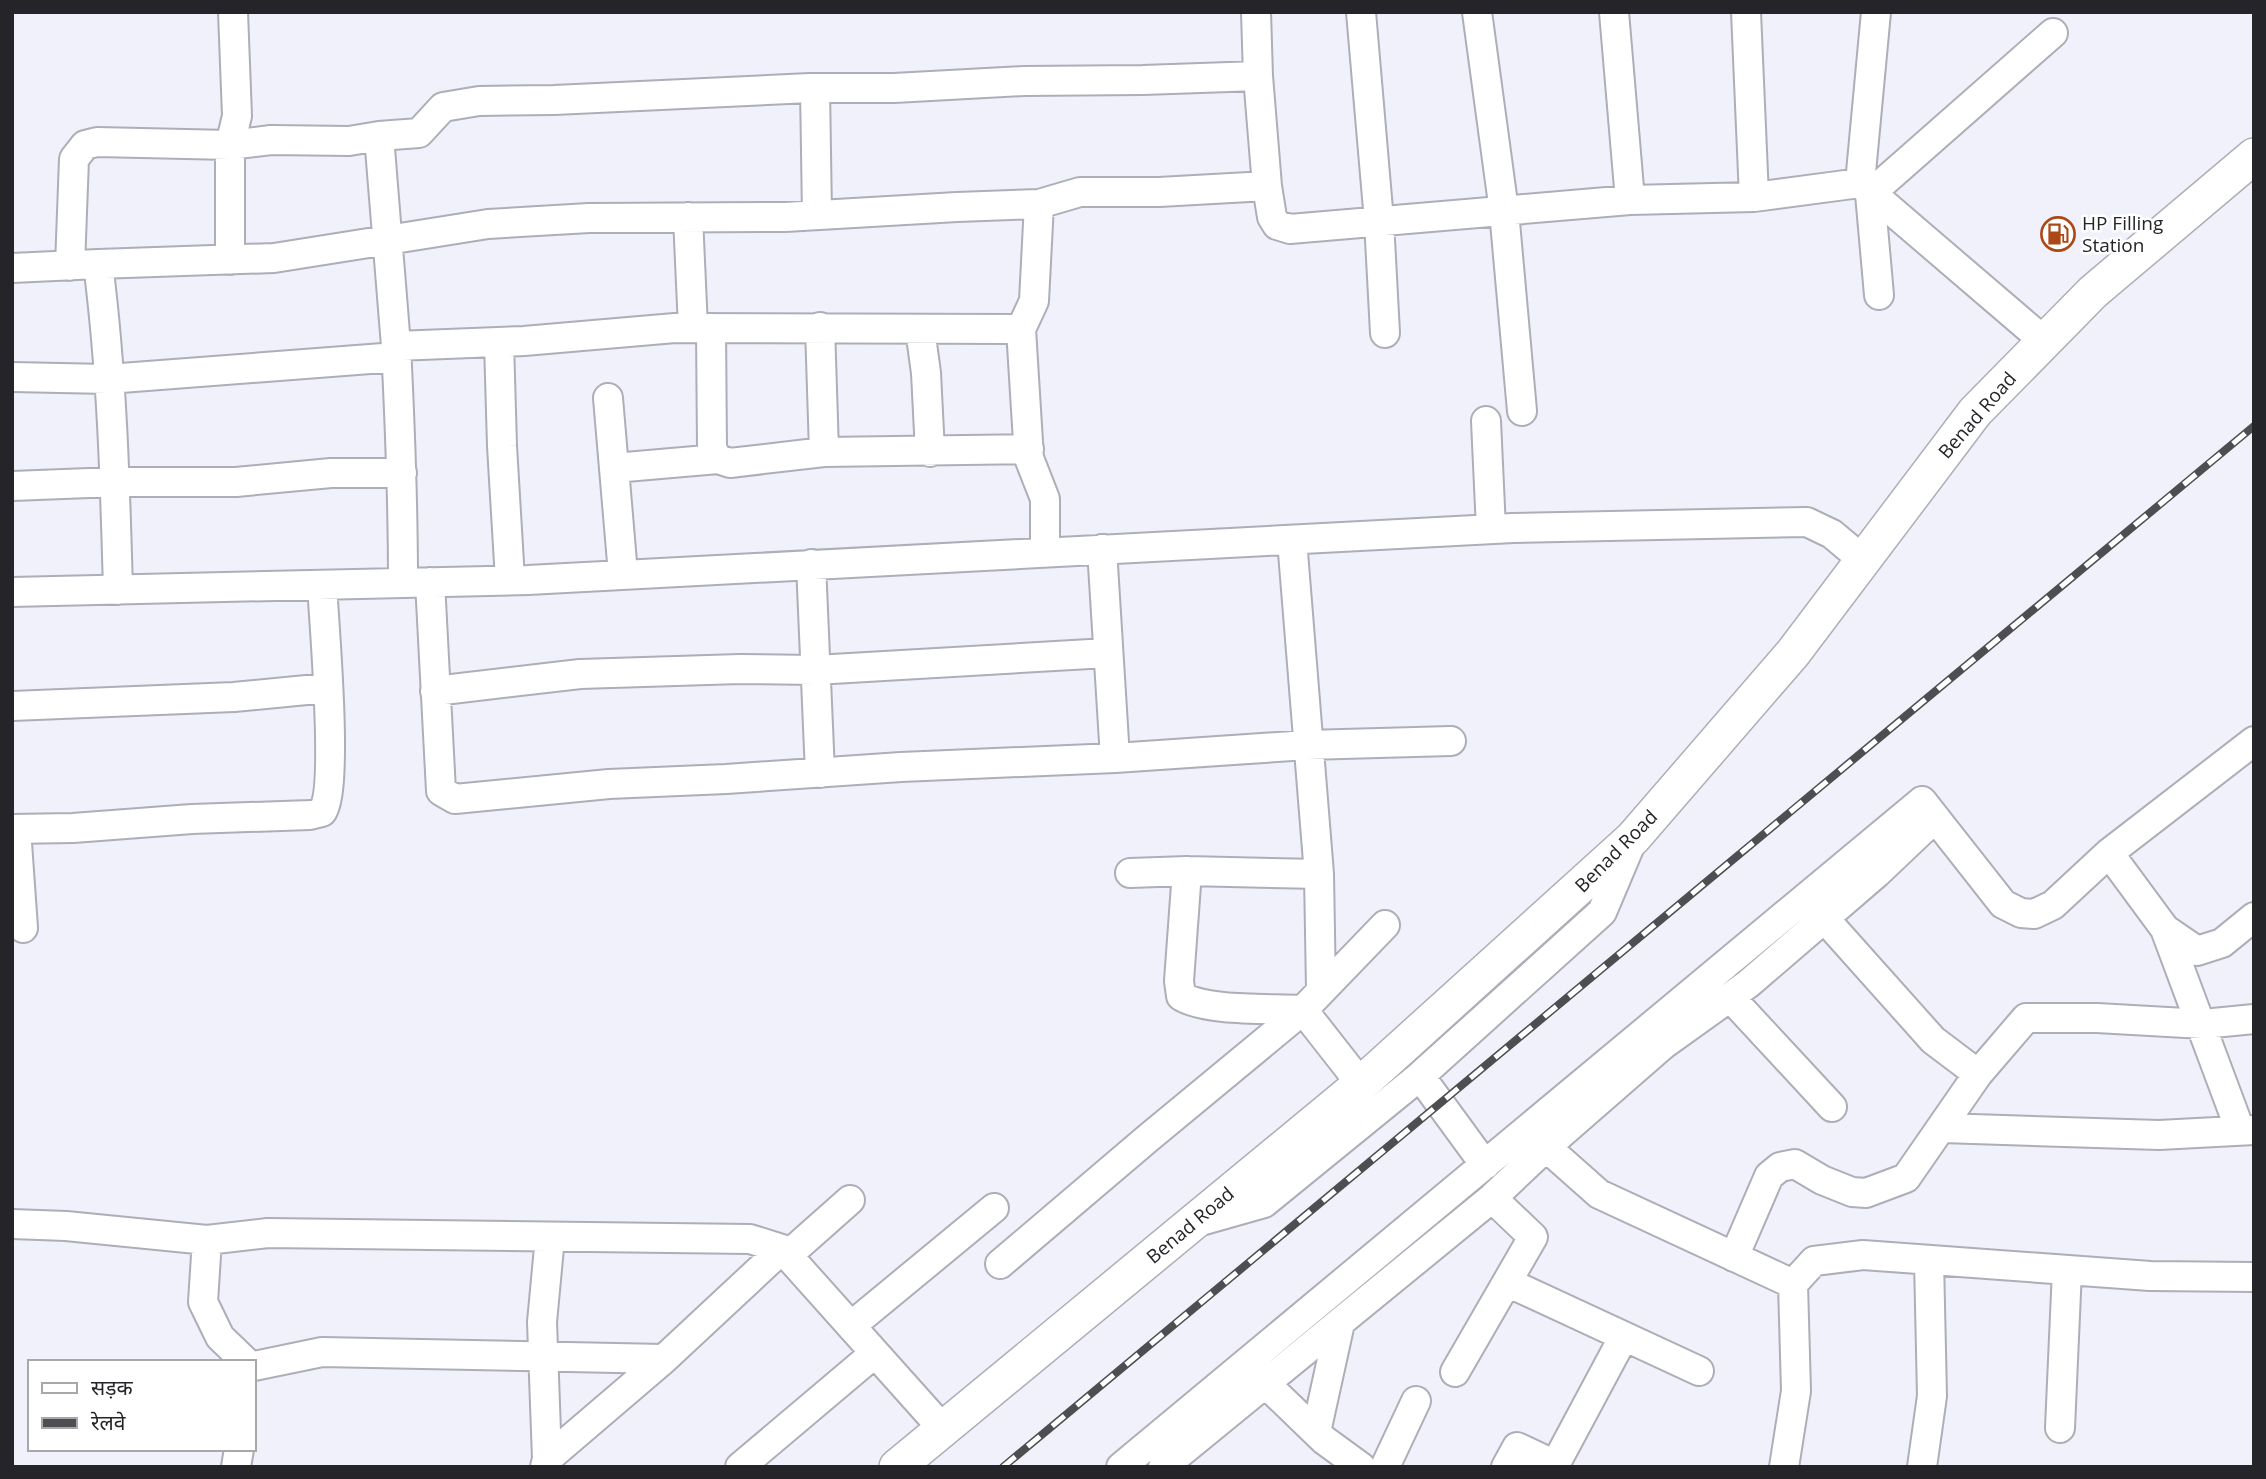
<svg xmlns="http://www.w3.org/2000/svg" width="2266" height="1479" font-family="'Open Sans','Noto Sans Devanagari',sans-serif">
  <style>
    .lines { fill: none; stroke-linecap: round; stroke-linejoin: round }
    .minor-casing { stroke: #adaeb7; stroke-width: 32 }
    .major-casing { stroke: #adaeb7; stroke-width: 38 }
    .minor { stroke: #fff; stroke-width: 28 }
    .major { stroke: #fff; stroke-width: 35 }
    .rail-casing { stroke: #4d4d52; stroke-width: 8 }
    .rail { stroke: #fff; stroke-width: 5; stroke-dasharray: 16; stroke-linecap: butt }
    .labels { text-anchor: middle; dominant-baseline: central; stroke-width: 5; stroke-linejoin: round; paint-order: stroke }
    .poi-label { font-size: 19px; fill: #252529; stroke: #fff; text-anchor: start }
    .street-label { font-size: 19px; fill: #252529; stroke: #fff }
  </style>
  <rect width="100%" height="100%" fill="#f0f1fb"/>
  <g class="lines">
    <g class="minor-casing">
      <path id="minor" d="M1256 12 1258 76
        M1361 12 1379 221 1385 333
        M1477 12 1504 211 1522 411
        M1614 12 1630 200
        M1746 12 1754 197
        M815 88 817 215
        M1267 186 1272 217 1277 225 1290 229 1630 200 1754 197 1860 183 1876 12
        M1863 186 2044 341
        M1039 204 1034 301 1021 329 1029 458 1045 499V552
        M688 217 693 328
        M230 260V145L237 116 233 12
        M98 264 274 258 488 224 589 218 785 217 957 207 1039 204 1080 192H1159L1267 186 1258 76 1143 80 1024 81 894 88H810L554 100 479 101 443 107 419 133 379 136 396 346C400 425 403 503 403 583
        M70 266 74 159 85 145 97 142 230 145 271 140 349 141 379 136
        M12 268 98 264C112 372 115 481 118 590
        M1879 295 1870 194 2053 33
        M820 327 824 452
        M711 328 712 449 718 459 730 463 824 452 1029 449
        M920 329 926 373 930 452
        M499 342 502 446 510 580
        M396 346 524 341 675 328 1021 329
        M12 377 108 379 396 357
        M608 398 623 574
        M1486 421 1491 529
        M614 468 718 459
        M12 486 115 482H236L331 473H402
        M1292 540 1319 874 1321 990
        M1102 549 1115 758
        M811 564 820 773
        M430 582 441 791 455 799 609 784 726 779 901 767 1115 758 1307 745 1451 741
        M12 592 528 580 1513 528 1807 522 1832 534 1863 560
        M435 691 580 674 740 669 815 670 1107 653
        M12 706 234 697 327 688
        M12 829 73 828 192 819 310 815 322 812C339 789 324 623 322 585
        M16 829 23 928
        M2109 853 2165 929 2197 951 2222 943 2254 917
        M1187 871 1179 981 1181 996C1207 1012 1271 1008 1303 1010L1361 1084
        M1130 873 1187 871 1319 874
        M1824 918 1933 1040 1978 1074
        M2165 929 2240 1130
        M1730 997 1832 1107
        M1420 1076 1485 1165
        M1942 1128 2159 1135 2254 1130
        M1546 1147 1599 1194 1793 1284 1796 1391 1784 1467
        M1197 1222 1264 1203 1420 1076 1602 912 1632 841
        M12 1224 66 1226 207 1240
        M782 1249 943 1429
        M788 1255 850 1200
        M1734 1257 1769 1176 1780 1167 1795 1164 1822 1180 1852 1192 1866 1193 1906 1178 1978 1074 2026 1018H2097L2203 1024 2254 1019
        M1000 1264 1147 1139 1303 1010 1385 925
        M1507 1282 1699 1371
        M1793 1284 1814 1261 1863 1255 2150 1276 2254 1277
        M851 1326 994 1208
        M246 1362 220 1337 203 1302 207 1240 268 1233 750 1239 782 1249 664 1359 547 1459
        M254 1366 322 1352 664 1359
        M1455 1372 1533 1237 1492 1198
        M1266 1384 1324 1440 1361 1467
        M2060 1428 2067 1270
        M1316 1432 1340 1323
        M236 1467 239 1449
        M545 1467 547 1459 542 1322 550 1237
        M740 1467 875 1353
        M1121 1467 1922 801 2003 904 2021 913 2034 914 2053 905 2109 853 2254 741
        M1163 1467 1492 1198 1546 1147 1663 1045 1748 984 1877 873 1935 818
        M1385 1467 1416 1401
        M1506 1467 1517 1447 1555 1465 1624 1336
        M1922 1467 1932 1396 1929 1260"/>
    </g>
    <g class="major-casing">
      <path id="major" d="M897 1467 1361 1084 1633 838 1793 653 1975 412 2093 292 2254 156"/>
    </g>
    <use href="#minor" class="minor"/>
    <use href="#major" class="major"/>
    <g class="rail-casing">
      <path id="rail" d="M1003 1467 2254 426"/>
    </g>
    <use href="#rail" class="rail"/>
  </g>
  <defs>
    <g id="fuel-ring" transform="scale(1.75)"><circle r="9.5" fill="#fff" stroke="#ac4717" stroke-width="1.5"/><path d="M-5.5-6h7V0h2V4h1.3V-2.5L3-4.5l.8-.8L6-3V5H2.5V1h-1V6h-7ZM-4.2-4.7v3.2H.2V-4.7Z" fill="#ac4717"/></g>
  </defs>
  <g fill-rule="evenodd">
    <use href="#fuel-ring" x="2058" y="234"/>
  </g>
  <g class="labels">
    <g class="poi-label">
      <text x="2082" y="223">HP Filling<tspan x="2082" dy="22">Station</tspan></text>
    </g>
    <g class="street-label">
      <text transform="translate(1977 415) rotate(-49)">Benad Road</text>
      <text transform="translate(1616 851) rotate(-45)">Benad Road</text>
      <text transform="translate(1190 1225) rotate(-40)">Benad Road</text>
    </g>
  </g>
  <rect width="2266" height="1479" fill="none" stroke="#252529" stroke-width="28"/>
  <rect x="28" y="1360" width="228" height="91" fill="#ffffff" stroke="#a8a8a9" stroke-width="2"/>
  <rect x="42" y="1383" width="35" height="10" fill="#ffffff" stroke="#a8a8a9" stroke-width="2"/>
  <text x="91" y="1395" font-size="21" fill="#252529">सड़क</text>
  <rect x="42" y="1418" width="35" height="10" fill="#4d4d52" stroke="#a8a8a9" stroke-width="2"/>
  <text x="91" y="1430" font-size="21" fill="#252529">रेलवे</text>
</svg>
